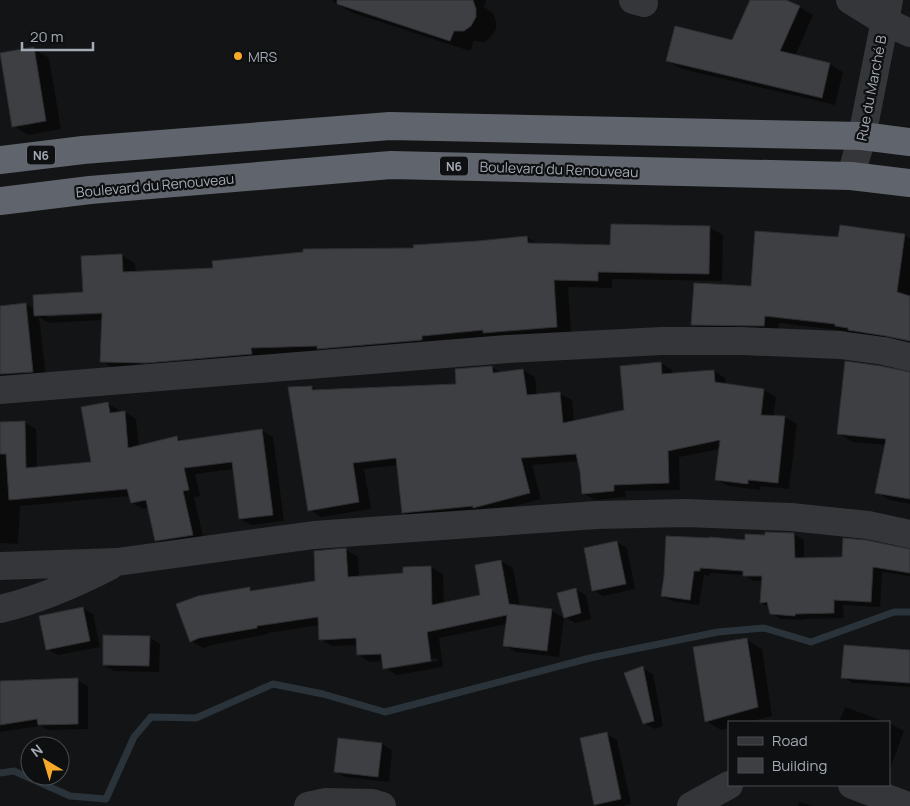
<svg xmlns="http://www.w3.org/2000/svg" width="910" height="806" font-family="Manrope,sans-serif">
  <style>
    .shadow { fill: #0007; fill-rule: evenodd }
    .lines { fill: none; stroke-linecap: round; stroke-linejoin: round }
    .stream { stroke: #293339; stroke-width: 7 }
    .building { fill: #3d3f42; stroke: #2d2e31 }
    .minor { stroke: #34363a; stroke-width: 28 }
    .highway { stroke: #60646c; stroke-width: 28 }
    .poi-dot { fill: #f6a82a; stroke: #0e0f10; stroke-width: 2 }
    .labels { text-anchor: middle; dominant-baseline: central; stroke-width: 4.5; stroke-linejoin: round; paint-order: stroke }
    .shield { fill: #0e0f10; stroke: #787c84; stroke-width: 1 }
    .shield-label { font-size: 12px; font-weight: bold; fill: #a5abb6 }
    .poi-label { font-size: 14px; fill: #a5abb6; stroke: #0e0f10; text-anchor: start }
    .street-label { font-size: 14px; fill: #a5abb6; stroke: #0e0f10 }
  </style>
  <rect width="100%" height="100%" fill="#131415"/>
  <path class="shadow" d="M334 0H486L484 7 493 13 496 21V29L491 37 484 42 474 41 470 51 353 13 333 2Z
    M751 0H783L799 7 813 15 795 56 830 64 843 72 835 105 682 69 668 61 733 41Z
    M34 49 49 58 61 129 29 135 13 126Z
    M709 227 723 235 722 281 612 279V288L568 287 571 334 115 369 101 361 103 320 49 323 39 317 46 378 0 388V307L26 304 35 310 84 294 122 255 135 263 136 273 214 269 415 250 527 237 540 245 612 247ZM108 311V314L47 317V314Z
    M904 235 910 239V345L850 333 846 331 779 323 778 334 707 332 693 324 752 288 839 238Z
    M660 363 672 370 673 374 714 371 725 378 726 385 764 390 776 397 773 417H785L797 424 789 489 760 486V490L728 486 716 479 720 449 679 457 680 490 625 491 626 497 595 500 583 493 579 461 532 465 541 499 486 513 415 519 403 512 398 465 364 469 371 509 321 517 310 510 312 387 319 391 457 385 492 367 501 373 523 370 535 377 537 396 560 394 572 400 574 422 626 411Z
    M910 373V504L890 500 876 492 886 445 853 442 839 434Z
    M108 404 119 410 120 413 125 412 136 419 139 446 177 438 183 441 262 431 273 437 284 521 251 525 240 519 234 469 195 474 200 496 194 497 204 541 168 547 156 540 149 508 143 509 132 503 130 496 20 506 18 544 0 543V424L24 422 36 429 37 468 92 464Z
    M766 533 794 534 804 540V559H843L910 550V576L882 572 880 607 843 605 844 618 804 619V620L781 619 771 613 769 607 761 603 763 581H754L744 575 710 573V576L704 575 699 605 672 601 662 596 665 576 746 541 766 536Z
    M617 542 627 548 635 589 603 596 593 590Z
    M346 550 358 557 359 578 404 574V568L431 567 443 574 444 604 482 596 501 561 513 568 520 607 552 611 564 618 559 657 516 652 504 645 507 624 439 638 443 667 397 675 385 668 384 661 370 662 358 655V645L332 646 320 639 319 625 268 633V634L212 645 203 648 191 641 249 588 255 591 317 582ZM437 658 438 661 394 668V666Z
    M576 590 586 595 591 619 575 623 565 617Z
    M83 608 93 614 100 647 58 655 47 649Z
    M150 638 160 644 159 672 114 671 104 665Z
    M747 640 762 649 772 716 749 722H729V728L721 730 706 721Z
    M910 651V687L853 683 843 677Z
    M642 668 653 674 663 726 655 729 644 723Z
    M77 680 88 686V729L49 730 40 726 0 732V682Z
    M845 707 886 722H839Z
    M889 723 904 731 889 772Z
    M607 734 617 740 631 804 623 806H599L595 804Z
    M339 739 382 744 392 750 389 782 345 777 335 771Z
    M799 802 814 806H798Z"/>
  <g class="lines">
    <path class="stream" d="M0 773 14 771 70 796 106 799 134 737 151 717 196 718 273 684 323 694 385 712 590 658 718 632 764 628 811 642 894 612H910"/>
  </g>
  <path class="building" d="M337 0H473L476 9V17L471 26 464 31H454L450 41 337 4Z
    M750 0H786L800 6 780 51 830 63 822 98 666 61 675 26 732 40Z
    M34 47 46 121 12 127 0 53Z
    M611 224 710 226 709 274 598 272V281L554 280 557 327 483 333V330L422 336V340L317 349V346L251 348 252 354 146 363 100 362 102 313 34 316 33 295 83 292 81 256 122 254 123 272 213 268 212 261 303 252V249L414 248 413 245 478 241 527 236 528 243 610 245Z
    M840 225 905 234 897 292 910 296V341L886 336 848 330V328L835 326V324L765 316 764 326 691 325 694 283 751 286 755 231 838 237Z
    M26 303 33 372 0 374V306Z
    M845 361 881 366 910 372V499L875 493 886 439 837 434Z
    M661 362 662 374 714 370 715 382 764 389 761 415 785 416 778 483 748 480V484L715 480 720 440 668 451 669 483 614 485V491L582 494 580 472 576 454 521 458 530 493 473 508V506L402 513 396 458 353 463 359 502 308 511 288 387 312 386V390L456 384 455 369 492 366 493 373 523 369 527 395 560 392 563 423 624 410 620 366Z
    M108 402 110 413 125 411 128 448 177 436 178 441 262 429 273 515 239 519 232 462 184 468 189 490 183 491 193 535 181 537 155 541 146 500 131 503 127 489 9 500 6 454H0V422L25 421 26 468 91 462 81 407Z
    M765 532 794 533 795 558 842 557 843 538 866 540 910 549V573L873 567 871 602 834 600V613L795 614V616L770 614 767 602 760 603 762 576H743V571L700 568V571H694L690 600 661 596 664 576 666 536 709 538V537L745 540V534L765 535Z
    M617 541 626 584 592 591 584 548Z
    M346 548 348 577 403 573V567L431 566 432 605 480 595 475 565 501 560 509 604 552 609 547 651 503 646 507 615 427 632 431 661 383 669 381 654 357 655 356 638 319 640 318 617 257 626V628L199 638 190 642 176 604 198 596 250 587V591L315 581 314 551Z
    M576 588 581 613 564 618 557 593Z
    M83 607 90 641 46 650 39 616Z
    M103 635 150 636 149 666 103 665Z
    M747 638 758 707 705 722 693 647Z
    M844 645 910 650V683L841 678Z
    M643 666 654 721 643 724 624 673Z
    M78 678V724L38 725 37 719 0 725V681Z
    M607 732 621 799 594 805 580 738Z
    M338 738 382 743 378 777 334 772Z"/>
  <g class="lines">
    <path class="minor" d="M633 0 644 3
      M850 0 884 21 910 33
      M851 176 862 136 889 0
      M0 390 507 349 661 341H742L840 345 884 351 910 357
      M0 566 117 562 314 535 597 515 685 513 791 517 868 525 910 534
      M0 609C39 600 75 584 110 566
      M852 785 908 806
      M308 806 326 802 372 803 382 806
      M691 806 729 785"/>
    <path class="highway" d="M0 160 83 150 390 126 862 136 910 142
      M0 201 90 190 391 165 851 176 910 183"/>
  </g>
  <circle class="poi-dot" cx="238" cy="56" r="5"/>
  <g class="labels">
    <g class="shield">
      <rect x="27" y="145.5" width="28" height="19" rx="4"/>
      <rect x="440" y="156.5" width="28" height="19" rx="4"/>
    </g>
    <g class="shield-label">
      <text x="41" y="155">N6</text>
      <text x="454" y="166">N6</text>
    </g>
    <g class="poi-label">
      <text x="248" y="56">MRS</text>
    </g>
    <g class="street-label">
      <text transform="translate(871 88) rotate(-79)">Rue du Marché B</text>
      <text transform="translate(559 169) rotate(2)">Boulevard du Renouveau</text>
      <text transform="translate(155 185) rotate(-5)">Boulevard du Renouveau</text>
    </g>
  </g>
  <rect x="728" y="721" width="162" height="65" fill="#0e0f10" stroke="#4a4d52"/>
  <rect x="738" y="737" width="25" height="8" fill="#34363a" stroke="#4a4d52"/>
  <text x="772" y="746" font-size="15" fill="#a5abb6">Road</text>
  <rect x="738" y="758" width="25" height="15" fill="#3d3f42" stroke="#4a4d52"/>
  <text x="772" y="771" font-size="15" fill="#a5abb6">Building</text>
  <g transform="translate(45 761) rotate(322)"><circle r="24" fill="#0e0f10" stroke="#4a4d52"/>
  <path d="M0-4L9 19L0 12L-9 19Z" fill="#f6a82a"/>
  <text y="-8" font-size="14" font-weight="bold" text-anchor="middle" fill="#a5abb6">N</text>
  </g>
  <path d="M22 42v8h71v-8" fill="none" stroke="#a5abb6" stroke-width="2.5"/>
  <text x="30" y="42" font-size="15" fill="#a5abb6" stroke="#0e0f10" stroke-width="4" paint-order="stroke">20 m</text>
</svg>
